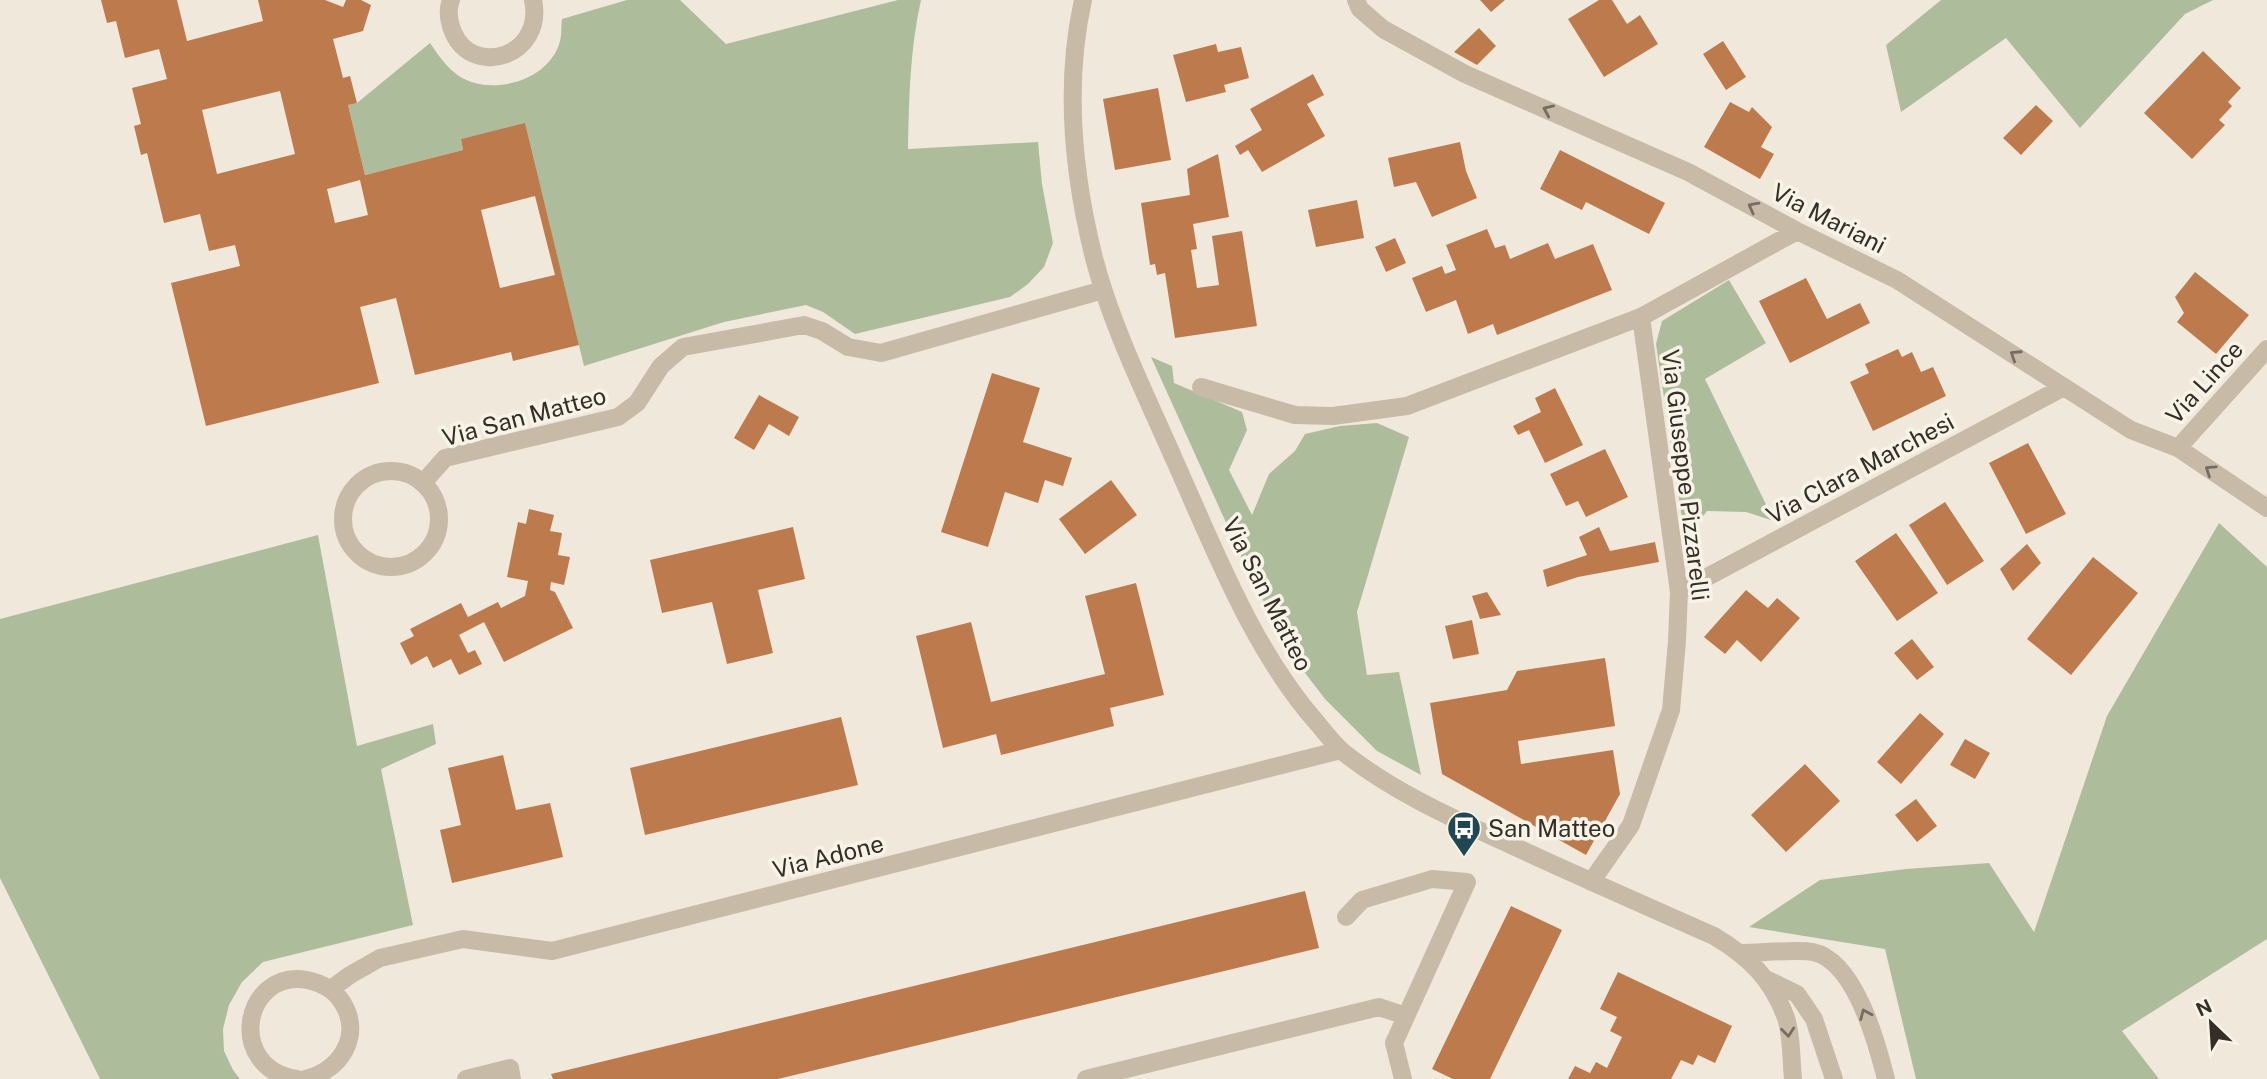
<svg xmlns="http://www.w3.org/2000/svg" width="2267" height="1079" font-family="'Public Sans',sans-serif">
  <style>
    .green { fill: #adbd9c }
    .building { fill: #bd7a4c; fill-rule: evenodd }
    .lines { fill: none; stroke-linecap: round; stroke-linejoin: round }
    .minor { stroke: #c7bba8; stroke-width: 18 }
    .oneway { stroke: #766d62 }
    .labels { text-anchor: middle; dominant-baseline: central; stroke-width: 7; stroke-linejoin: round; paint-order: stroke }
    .street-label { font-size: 24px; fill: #342e28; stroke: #f8f3e7 }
    .poi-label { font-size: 24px; fill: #342e28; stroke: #f8f3e7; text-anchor: start }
  </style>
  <rect width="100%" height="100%" fill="#f0e9db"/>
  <path class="green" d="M627 0H680L726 44 898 0H921C910 49 909 98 908 149L1038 142 1042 184 1053 243 1044 267 1028 284 1010 297 855 334 823 312 806 305 724 322 584 366 525 124 461 139 463 150 365 175 348 105 357 103 430 43C439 56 446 67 459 76 491 97 550 81 560 41 562 34 561 26 562 19Z
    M1941 0H2213L2185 14 2080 128 2006 38 1901 112 1886 45Z
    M1729 280 1766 343 1705 379 1774 521 1746 512 1707 511 1692 531 1684 532 1656 344 1662 321Z
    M1151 357 1172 366 1174 383 1242 412 1247 430 1229 470 1252 515 1269 474 1295 451 1305 434 1340 426 1377 423 1409 437 1357 612 1367 675 1399 672 1421 775 1377 751 1325 699 1289 652 1243 560Z
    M2219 523 2267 567V939L2122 1031 2159 1079H1916L1885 949 1749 927 1820 880 1906 869 1989 863 2034 932 2107 716Z
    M318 535 357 746 433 724 436 744 381 769 413 925 263 962 242 982 229 1005 223 1029 224 1051 233 1070 240 1079H100L0 878V619Z"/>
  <path class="building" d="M101 0H177L187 41 263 21 258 0H325L343 7 346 0H361L371 5 363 31 333 39 343 78 350 76 357 103 348 105 365 175 463 150 461 139 525 123 579 345 513 361 511 352 415 375 396 298 360 307 379 383 206 426 171 283 240 266 235 245 209 251 200 214 164 223 147 153 141 155 134 126 141 124 132 88 167 79 159 49 125 58 116 21 107 23ZM280 91 295 154 217 174 202 110ZM360 180 368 215 335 223 327 189ZM535 196 555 275 500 288 481 210Z
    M1480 0H1505L1491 12Z
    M1599 0H1612L1627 24 1640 15 1658 44 1604 77 1568 19Z
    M1479 28 1496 46 1477 65 1454 52Z
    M1723 41 1746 77 1726 90 1703 54Z
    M1216 44 1218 52 1241 47 1249 78 1224 85 1226 92 1186 102 1173 55Z
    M2203 51 2241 88 2228 102 2232 106 2219 120 2225 125 2192 159 2144 113Z
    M1313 74 1324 95 1307 104 1325 136 1262 172 1248 150 1240 155 1235 146 1262 130 1250 109Z
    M1158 88 1171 160 1115 170 1103 99Z
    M1730 102 1749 112 1752 107 1772 127 1761 147 1774 154 1760 179 1704 147Z
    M2036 105 2053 121 2021 155 2003 138Z
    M1460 142 1466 171 1477 198 1432 217 1416 182 1394 187 1388 158Z
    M1560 150 1665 203 1649 234 1586 202 1582 210 1540 189Z
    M1218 154 1229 217 1193 224 1197 249 1191 250 1197 288 1219 285 1212 236 1242 231 1257 326 1175 338 1165 273 1157 275 1155 264 1150 265 1141 203 1190 195 1187 169Z
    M1357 200 1364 238 1316 247 1308 210Z
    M1487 229 1495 248 1505 245 1510 259 1548 243 1555 259 1593 244 1612 290 1497 335 1493 324 1468 334 1456 300 1426 312 1412 278 1442 266 1445 274 1456 270 1446 245Z
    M1395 238 1406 263 1386 272 1375 247Z
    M2195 272 2249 315 2216 354 2177 322 2184 313 2175 297Z
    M1806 278 1827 319 1860 303 1870 323 1790 363 1759 301Z
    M1898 349 1902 357 1912 352 1921 372 1933 367 1946 396 1873 431 1850 382 1869 373 1865 364Z
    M992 373 1040 388 1023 442 1072 458 1063 486 1045 480 1038 503 1005 492 988 547 941 532Z
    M1555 388 1583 445 1545 463 1529 430 1518 435 1513 426 1541 412 1535 398Z
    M759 395 799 417 789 436 769 424 754 450 734 438Z
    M2028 443 2066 514 2026 534 1989 463Z
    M1605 449 1628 497 1586 517 1578 501 1566 506 1550 474Z
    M1111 480 1137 515 1085 554 1059 519Z
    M1945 502 1984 561 1947 585 1909 525Z
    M529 509 554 515 550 531 562 533 558 555 570 557 564 585 551 582 550 590 555 592 573 628 504 662 484 622 459 635 468 653 475 650 482 664 459 675 451 659 433 668 427 656 411 665 400 643 414 636 410 629 461 603 468 617 498 602 501 608 525 596 528 581 507 577 518 522 526 524Z
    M793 527 805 579 758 590 773 653 727 664 712 602 662 613 650 560Z
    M1599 527 1610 551 1655 542 1659 562 1578 577 1547 587 1543 570 1587 555 1579 537Z
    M1896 533 1938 593 1897 621 1855 561Z
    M2027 544 2041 563 2013 591 2000 569Z
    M2093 557 2138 593 2071 675 2027 639Z
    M1136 583 1164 695 1110 708 1114 726 1001 755 996 734 943 748 916 636 971 622 991 702 1105 674 1085 596Z
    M1746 590 1768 608 1777 598 1800 618 1761 662 1737 640 1725 654 1704 637Z
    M1487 592 1501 615 1480 619 1472 596Z
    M1472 620 1479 654 1453 659 1445 626Z
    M1912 639 1934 667 1917 680 1894 653Z
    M1605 658 1615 726 1518 741 1521 764 1613 750 1620 794 1586 855 1442 774 1430 703 1507 690 1517 671Z
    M1920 713 1944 734 1901 784 1877 762Z
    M841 717 858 785 645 835 630 768Z
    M1965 739 1990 753 1975 779 1950 765Z
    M503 755 516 810 550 803 563 857 452 883 440 830 461 825 448 768Z
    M1805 764 1840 801 1786 852 1751 815Z
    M1916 799 1937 826 1917 842 1895 815Z
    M1305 891 1319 948 778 1079H553L551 1074Z
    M1511 906 1562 930 1490 1079H1453L1432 1069Z
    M1618 972 1732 1026 1715 1063 1698 1055 1693 1065 1681 1060 1671 1079H1568L1575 1066 1590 1073 1596 1062 1607 1068 1622 1037 1610 1031 1617 1017 1600 1009Z"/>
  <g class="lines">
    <path class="minor" d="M451 0C447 10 449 22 453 32 473 79 545 56 533 0
      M1083 0C1064 85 1073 174 1094 258 1112 327 1145 393 1174 459 1214 548 1253 651 1318 724 1326 734 1334 744 1343 752 1393 792 1454 819 1511 845 1578 876 1646 906 1714 936 1749 957 1772 979 1786 1018 1792 1036 1791 1060 1793 1079
      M1356 0 1360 9 1383 29 1465 74 1688 172 1797 231 1897 280 2131 430 2178 448 2267 508
      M1201 387 1295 415 1333 416 1407 406 1641 317
      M2178 448 2267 349
      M343 519a48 48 0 1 1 96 0a48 48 0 1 1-96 0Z
      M423 483 445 458 618 417 637 403 661 366 683 347 804 325 822 331 848 347 881 353 1103 290
      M1679 592 2064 387
      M1591 882 1631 825 1671 710 1677 641 1679 592 1641 317 1797 231
      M1346 917 1362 900 1432 879 1467 882 1394 1043 1403 1079
      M1742 953C1760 953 1797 949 1813 952 1855 961 1877 1043 1886 1079
      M1766 979 1797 994 1814 1019 1834 1079
      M331 989 350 975 380 958 463 939 552 951 1341 750
      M297 1079C225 1068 243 969 307 980 321 983 334 989 342 1002 364 1036 339 1072 305 1079
      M466 1079 510 1068 512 1079
      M1086 1079 1379 1007 1406 1016"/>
  </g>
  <defs><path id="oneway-chevron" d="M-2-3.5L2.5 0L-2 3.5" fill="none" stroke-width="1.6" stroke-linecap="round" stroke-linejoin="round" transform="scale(1.75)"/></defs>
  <g class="oneway">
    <use href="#oneway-chevron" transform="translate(1548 110) rotate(-156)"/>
    <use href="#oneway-chevron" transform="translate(1753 207) rotate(-152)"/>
    <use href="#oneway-chevron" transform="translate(2015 355) rotate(-147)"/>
    <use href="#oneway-chevron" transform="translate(2210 470) rotate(-146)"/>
    <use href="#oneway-chevron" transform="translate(1865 1014) rotate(-113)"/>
    <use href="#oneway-chevron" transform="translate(1788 1032) rotate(84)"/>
  </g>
  <defs>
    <g id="bus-pin" transform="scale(1.75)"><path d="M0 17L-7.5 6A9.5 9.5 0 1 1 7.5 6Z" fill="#204752" stroke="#f8f3e7"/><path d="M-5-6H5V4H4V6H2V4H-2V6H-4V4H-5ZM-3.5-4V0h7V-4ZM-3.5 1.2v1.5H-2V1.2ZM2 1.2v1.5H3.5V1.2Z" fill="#fff"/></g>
  </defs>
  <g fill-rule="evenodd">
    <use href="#bus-pin" x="1464" y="828"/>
  </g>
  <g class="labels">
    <g class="street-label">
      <text transform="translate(1829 218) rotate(27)">Via Mariani</text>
      <text transform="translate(2204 382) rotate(-48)">Via Lince</text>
      <text transform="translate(524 416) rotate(-15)">Via San Matteo</text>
      <text transform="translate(1860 468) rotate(-28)">Via Clara Marchesi</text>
      <text transform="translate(1686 475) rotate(83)">Via Giuseppe Pizzarelli</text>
      <text transform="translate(1268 594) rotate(63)">Via San Matteo</text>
      <text transform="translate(828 856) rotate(-14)">Via Adone</text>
    </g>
    <g class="poi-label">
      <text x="1488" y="828">San Matteo</text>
    </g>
  </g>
  <g transform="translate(2211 1023) rotate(335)" stroke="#f8f3e7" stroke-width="5" paint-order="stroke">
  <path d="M0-5L12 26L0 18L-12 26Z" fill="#342e28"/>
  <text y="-10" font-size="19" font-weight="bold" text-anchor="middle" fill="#342e28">N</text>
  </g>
</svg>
